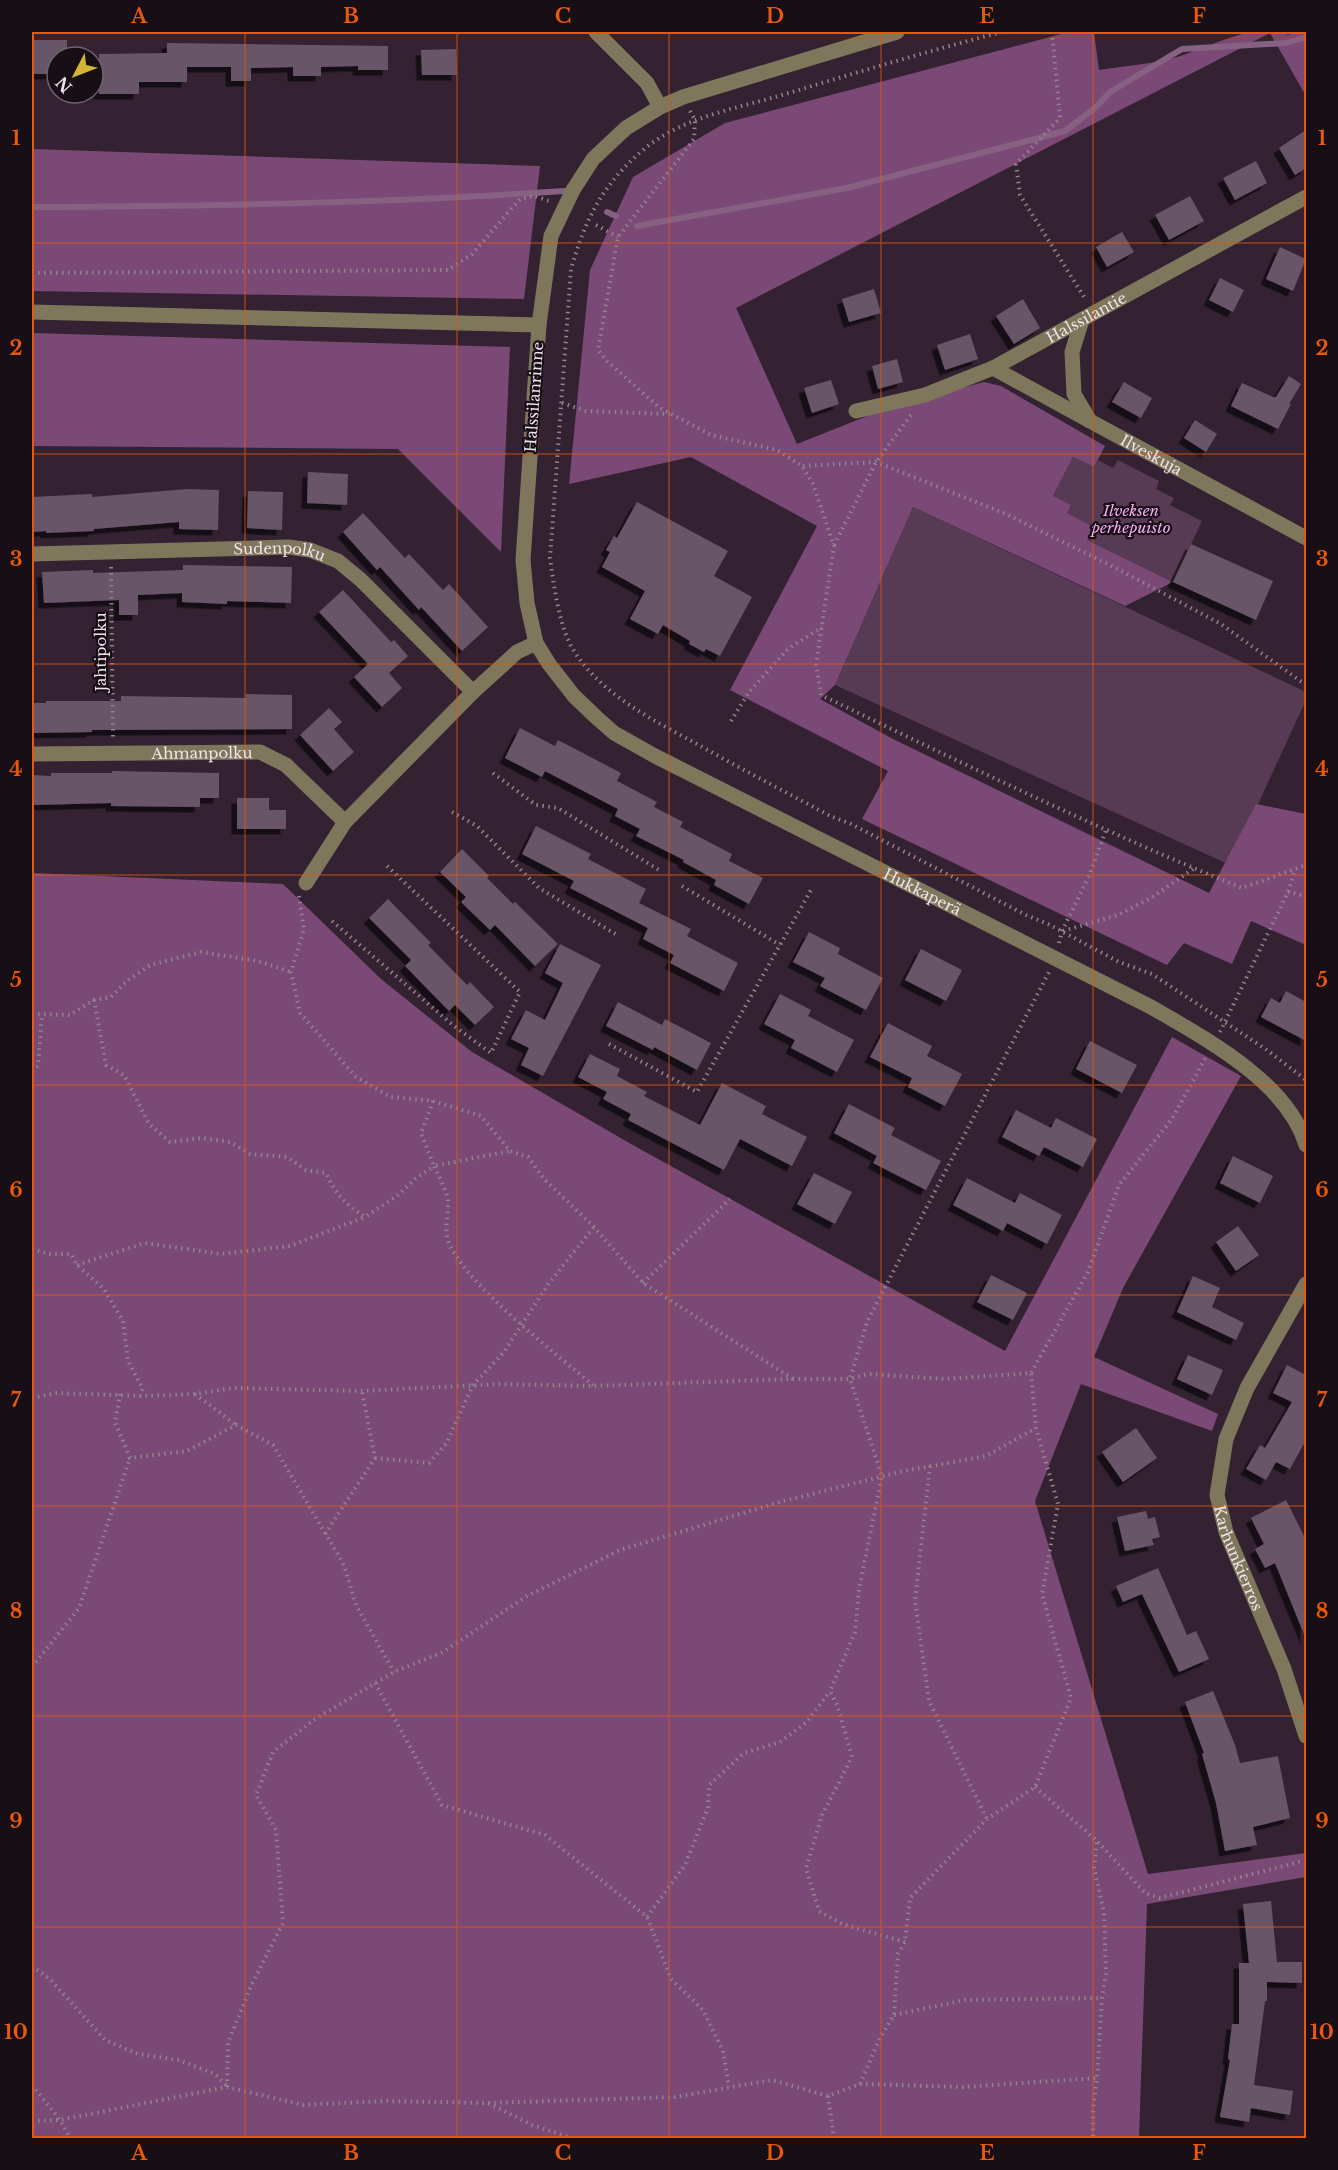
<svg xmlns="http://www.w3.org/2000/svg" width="1338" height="2170" font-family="'Libre Baskerville',serif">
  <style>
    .green { fill: #573a54 }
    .forest { fill: #7b4976 }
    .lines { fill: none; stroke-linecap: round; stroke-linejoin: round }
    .stream { stroke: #866182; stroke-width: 6 }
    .building { fill: #695467; filter: url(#shadow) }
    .path { stroke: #928390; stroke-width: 4; stroke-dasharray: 1.5 4.5; stroke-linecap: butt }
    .minor { stroke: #7f775b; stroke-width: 15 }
    .grid { fill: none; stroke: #e8590c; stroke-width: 1.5; stroke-opacity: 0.55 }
    .labels { text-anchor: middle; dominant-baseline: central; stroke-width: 4.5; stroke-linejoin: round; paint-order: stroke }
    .street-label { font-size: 15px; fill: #f0e3ee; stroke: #170e16 }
    .park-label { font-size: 15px; font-style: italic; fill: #f7acf0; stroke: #170e16 }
    .neatline { fill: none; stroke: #e8590c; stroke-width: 2 }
    .grid-label { font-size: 20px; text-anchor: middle; font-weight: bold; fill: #e8590c }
  </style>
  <defs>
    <filter id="shadow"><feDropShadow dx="-5.5" dy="5.5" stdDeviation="0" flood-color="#0009"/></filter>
  </defs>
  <rect width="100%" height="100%" fill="#342232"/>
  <path class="green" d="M1073 457 1094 467 1098 460 1113 468 1118 460 1159 481 1156 489 1174 498 1170 505 1202 521 1173 582 1087 540 1053 496Z
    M913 507 1306 692V700L1230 865 835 685Z"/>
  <path class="forest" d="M1069 32H1094L1099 70C1124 66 1152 64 1177 57 1204 49 1263 18 1288 35L1296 32H1306V96L1270 33 736 308 797 444 890 407 984 382 1001 386 1105 446 1094 467 1073 457 1053 496 1071 505 1067 513 1093 527 1087 540 1173 582 1125 606 913 507 835 685 820 699 893 739 1209 893 1256 804 1306 814V945L1251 921 1232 964 1184 943 1167 965 862 819 888 771 730 690 817 526 691 457 569 484 590 270 633 177 725 123Z
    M32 149 540 166 524 299 32 291Z
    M32 333 510 347 501 552 398 449 32 446Z
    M32 873 283 884 381 979 472 1052 631 1144 1005 1351 1172 1037 1241 1076 1123 1288 1094 1357 1218 1414 1212 1431 1081 1384 1035 1501 1148 1874 1306 1853V1877L1147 1904 1139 2138H32Z"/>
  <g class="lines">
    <path class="stream" d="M32 207C209 206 387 203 564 191
      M607 212 616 216
      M637 226 847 188 1065 131 1095 108 1110 92 1182 49 1286 43 1306 37"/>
  </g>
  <path class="building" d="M32 40H67V57H57V74H32Z
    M167 43 388 46V70H358V66L321 67V76H293V67L251 68V81H231V67H187V82H139V94H99V54L167 53Z
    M456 49 457 75H422L421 50Z
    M1306 130V168L1295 175 1279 148Z
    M1256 161 1267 183 1235 200 1223 178Z
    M1190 196 1204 221 1169 240 1155 215Z
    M1122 232 1134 252 1107 267 1096 247Z
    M1280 247 1306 259 1293 291 1266 279Z
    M1220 278 1244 290 1233 312 1209 300Z
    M874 289 881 313 849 322 842 299Z
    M1023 299 1040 328 1014 344 996 316Z
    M970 334 978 359 945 370 937 345Z
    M897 359 903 382 878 389 872 366Z
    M1289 376 1301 384 1289 404H1291L1278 429 1231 406 1242 383 1273 397H1276Z
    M831 380 839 404 812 413 804 388Z
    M1124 382 1152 398 1141 418 1112 402Z
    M1195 420 1217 434 1206 452 1184 438Z
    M308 472 348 474 347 505 307 503Z
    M187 489 219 490 218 530 179 529V522L94 529V531L46 533V531L32 532V497L92 494V497Z
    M248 491 283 492 282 530 247 528Z
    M637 502 728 551 714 576 752 597 720 656 706 649 704 652 689 644 690 641 663 625 658 634 630 619 645 591 602 567 610 552 606 550 614 536 617 538Z
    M363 513 405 558 409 554 443 590 449 584 488 627 462 651 421 607 419 610 380 567 377 570 343 532Z
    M1191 544 1273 581 1256 620 1173 582Z
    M183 565 292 567 291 603 227 601V604L182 602V593L138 595V615H119V600L44 603 42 572 93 570V573L183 570Z
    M343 590 391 642 394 640 408 656 389 673 402 688 382 707 354 677 368 664 319 612Z
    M246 694 292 695V729L92 730V732L32 733V703H46V701H121V696L246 698Z
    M329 708 342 722 334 729 354 752 333 771 300 735Z
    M520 728 555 746 558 740 621 773 617 781 657 802 654 807 683 822 680 827 732 854 729 861 763 878 749 904 714 885 716 880 683 862 684 860 636 836 640 829 615 816 618 809 545 771 542 777 505 758Z
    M112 771 219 773V798H200V807L111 806V803L32 805V775L51 776V773H112Z
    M237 798H269V810H286V829H237Z
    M536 826 591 854 588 859 646 889 639 903 691 929 687 936 738 963 724 991 670 963 674 955 643 939 648 928 570 888 574 881 522 854Z
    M462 849 489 876 487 878 513 904 515 902 558 944 535 966 495 925 490 930 461 902 466 897 440 872Z
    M388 899 431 943 428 945 467 985 470 982 494 1007 475 1025 455 1005 449 1011 405 966 411 960 369 918Z
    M809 932 840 948 838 954 883 978 866 1010 820 986 825 978 793 962Z
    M560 944 601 965 543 1076 521 1065 529 1048 511 1039 526 1010 545 1020 563 983 545 973Z
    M921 949 962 970 946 1001 905 980Z
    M1286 991 1306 1002V1041L1261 1017 1271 998 1280 1003Z
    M780 994 811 1010 808 1016 854 1040 837 1072 791 1048 795 1040 764 1024Z
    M618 1002 662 1025 665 1019 711 1043 697 1070 654 1047 653 1050 606 1026Z
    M888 1023 932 1046 927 1056 962 1074 945 1106 908 1087 912 1078 870 1057Z
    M1090 1041 1137 1065 1122 1093 1076 1069Z
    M590 1054 620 1069 617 1076 647 1092 644 1096 700 1125 722 1083 766 1106 762 1114 807 1137 792 1166 740 1139 724 1170 628 1120 631 1114 603 1099 607 1092 578 1077Z
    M849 1104 895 1128 891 1135 941 1161 926 1190 873 1163 877 1156 834 1133Z
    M1016 1110 1051 1128 1056 1118 1097 1139 1083 1167 1044 1147 1039 1156 1002 1137Z
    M1233 1156 1273 1176 1260 1203 1220 1183Z
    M814 1173 852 1192 835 1224 797 1204Z
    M967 1178 1015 1203 1020 1193 1062 1215 1047 1244 1007 1223 1003 1231 953 1205Z
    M1238 1226 1259 1255 1236 1271 1216 1242Z
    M991 1275 1027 1293 1013 1320 977 1302Z
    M1193 1276 1220 1288 1212 1307 1244 1323 1236 1340 1177 1312Z
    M1188 1355 1223 1370 1212 1395 1177 1379Z
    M1287 1365 1306 1375V1440L1290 1469 1276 1462 1266 1480 1246 1469 1260 1445 1265 1448 1292 1402 1273 1393Z
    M1136 1428 1157 1458 1123 1482 1102 1452Z
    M1286 1500 1306 1540V1639L1275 1563 1265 1568 1255 1549 1264 1544 1251 1518Z
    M1146 1511 1148 1519 1155 1517 1160 1537 1152 1539 1154 1545 1125 1551 1117 1517Z
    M1158 1568 1187 1635 1196 1631 1209 1659 1179 1672 1142 1594 1123 1602 1116 1586Z
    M1213 1691 1235 1745 1240 1763 1278 1756 1290 1818 1253 1827 1257 1845 1225 1851 1216 1803 1202 1754 1204 1753 1185 1702Z
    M1271 1901 1277 1962H1302V1983L1267 1982V2001H1265L1254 2085 1293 2091 1290 2115 1251 2108 1249 2122 1220 2117 1230 2060 1228 2059 1232 2024H1239V1963H1249L1243 1904Z"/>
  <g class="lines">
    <path class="path" d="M1002 32C928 51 855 73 782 95 735 109 682 117 643 150 602 185 586 218 571 269L550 558C554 585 559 628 574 651 602 695 653 720 697 744 741 769 786 792 830 816L851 824 1026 915 1048 924 1119 962 1152 974 1267 1050 1306 1080
      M1052 32 1060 118 1016 164 1020 195 1086 300
      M690 111 695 120 694 139 618 237 598 350 607 361 660 408 711 435 777 450 802 466 813 484 834 546 816 664 821 695C960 762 1099 830 1242 888L1306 865
      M596 225 618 237
      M32 273 448 270 472 254 520 199 534 196 549 201
      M562 403 586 411 670 414
      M803 466 876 462 1006 514 1110 565 1221 624 1306 685
      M834 545 876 462 911 415
      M111 567 113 739
      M731 721 749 692 788 649 822 627
      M493 773 536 805 558 808 659 870
      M452 812 477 826 539 888 617 935
      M682 886 780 945
      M1288 892 1306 896
      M299 896 304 929 291 972 300 1013 356 1077 391 1097 433 1101 481 1116 510 1151 528 1157 544 1179 594 1227 643 1283 793 1379
      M332 921 454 1026 491 1053 520 992 386 865
      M1063 931 1118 915 1151 898 1193 869
      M1059 943 1062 931 1089 876 1106 830
      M94 1000 106 1065 124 1075 149 1124 170 1142 202 1138 230 1142 250 1154 287 1157 306 1170 326 1173C336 1195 345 1204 365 1217L397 1196 415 1179 434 1166C439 1177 446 1189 448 1200 449 1212 445 1225 447 1237 457 1278 559 1356 594 1386
      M32 1014 70 1015 94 1000 111 997 127 981 150 965 201 952 258 961 291 972
      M1220 1032 1288 892 1295 870
      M609 1044 697 1092 811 890
      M32 1071 38 1066 42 1014
      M433 1101 421 1133 434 1166 510 1151
      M32 1251 36 1250 48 1254H71L77 1265 104 1289 123 1321 128 1361 143 1389 140 1395
      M77 1265 145 1243 221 1254 290 1246 365 1217
      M643 1283 730 1199
      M120 1394 115 1422 130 1458 187 1451 236 1425 273 1445 344 1565 356 1605 394 1672
      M195 1394 236 1425
      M32 1398 57 1393 140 1396 195 1394 233 1388 362 1391 499 1384 595 1386 793 1379H850L868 1374 946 1379 1031 1373 1088 1272 1119 1185 1172 1119 1206 1057
      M375 1458 429 1463 446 1444 473 1385 503 1353 549 1283 594 1227
      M930 1466 915 1601 929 1701 987 1819
      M325 1534 375 1458 362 1391
      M32 1667 79 1608 130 1458
      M375 1683 442 1805 545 1835 647 1917 671 1979 703 2010 723 2051 729 2087
      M1035 1787 1097 1841 1094 1868 1104 1912 1106 1974 1102 1998 1097 2078 1093 2109V2138
      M1098 1842 1145 1893 1160 1898 1299 1862 1306 1863
      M647 1917 685 1865 708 1808 709 1785 744 1753 780 1742 807 1722 830 1691
      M905 1942 842 1924 819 1911 806 1868 822 1815 852 1757 837 1705 830 1691 855 1632 859 1589 882 1476 850 1379 867 1322 1049 972
      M32 1966 51 1980 105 2040 138 2054 179 2060 215 2074 227 2086
      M894 2015 965 2000 1102 1998
      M860 2084 963 2087 1097 2078
      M32 2085 60 2120 70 2138
      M227 2087 228 2043 251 1986 283 1923 276 1830 256 1795 273 1752 315 1719 394 1672 443 1652 527 1596 620 1550 780 1502 904 1471 986 1456 1036 1428
      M828 2096 834 2138
      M488 2103 675 2097 772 2080 828 2096 860 2084 880 2038 894 2015 898 1954 905 1942 910 1898 987 1819 1035 1787 1071 1698 1042 1594 1058 1504 1036 1428 1031 1373
      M32 2121 60 2120 227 2087 303 2105 385 2101 488 2103 532 2125 572 2138"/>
    <g class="minor">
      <path d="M596 32 647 83 660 107"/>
      <path id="s1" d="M897 32 683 97 660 107 626 128 593 159 573 190 551 236 539 325 523 560 527 603 536 643 549 664 574 696 596 717 614 733 655 756 1151 1007C1204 1038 1288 1082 1306 1145"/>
      <path d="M32 312 539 325"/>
      <path id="s2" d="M1082 320 1072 352 1074 394 1090 421 1306 538"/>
      <path d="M993 368 1090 421"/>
      <path id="s3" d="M856 411 925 395 993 368 1306 197"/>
      <path id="s4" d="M32 554 289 547 310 550 338 561 361 580 473 692"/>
      <path id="s5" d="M32 754 260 752 286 765 345 822"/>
      <path d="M306 883 345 822 473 692 517 652 536 643"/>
      <path id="s6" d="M1306 1284 1247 1388 1226 1439 1217 1495 1226 1532 1284 1669 1306 1736"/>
    </g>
  </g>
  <path class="grid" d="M245 32V2138M457 32V2138M669 32V2138M881 32V2138M1093 32V2138M32 243H1306M32 454H1306M32 664H1306M32 875H1306M32 1085H1306M32 1295H1306M32 1506H1306M32 1716H1306M32 1927H1306"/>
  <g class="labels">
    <g class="street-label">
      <text stroke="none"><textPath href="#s3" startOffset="250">Halssilantie</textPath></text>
      <text transform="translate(534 397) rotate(-86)">Halssilanrinne</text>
      <text stroke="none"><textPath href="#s2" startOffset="177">Ilveskuja</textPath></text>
      <text stroke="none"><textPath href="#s4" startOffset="248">Sudenpolku</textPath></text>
      <text transform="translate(100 652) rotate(-90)">Jahtipolku</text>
      <text stroke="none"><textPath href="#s5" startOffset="170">Ahmanpolku</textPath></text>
      <text stroke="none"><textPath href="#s1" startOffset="1298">Hukkaperä</textPath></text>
      <text stroke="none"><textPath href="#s6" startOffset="298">Karhunkierros</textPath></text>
    </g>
    <g class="park-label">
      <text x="1131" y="510">Ilveksen<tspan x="1131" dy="17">perhepuisto</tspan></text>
    </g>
  </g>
  <rect width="1338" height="2170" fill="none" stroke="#170e16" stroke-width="66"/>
  <g transform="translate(75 75) rotate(228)"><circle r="28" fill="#170e16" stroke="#6e636c" stroke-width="1.5"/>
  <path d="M0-4.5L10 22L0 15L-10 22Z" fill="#d5b534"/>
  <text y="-9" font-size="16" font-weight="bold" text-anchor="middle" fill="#f0e3ee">N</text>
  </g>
  <rect x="33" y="33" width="1272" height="2104" class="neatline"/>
  <g class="grid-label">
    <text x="139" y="23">A</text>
    <text x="351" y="23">B</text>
    <text x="563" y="23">C</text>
    <text x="775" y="23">D</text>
    <text x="987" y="23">E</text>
    <text x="1199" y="23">F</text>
    <text x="16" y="145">1</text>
    <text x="1322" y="145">1</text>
    <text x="16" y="355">2</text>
    <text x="1322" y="355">2</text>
    <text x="16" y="566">3</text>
    <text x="1322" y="566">3</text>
    <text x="16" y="776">4</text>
    <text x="1322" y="776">4</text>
    <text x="16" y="987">5</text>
    <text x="1322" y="987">5</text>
    <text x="16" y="1197">6</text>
    <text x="1322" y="1197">6</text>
    <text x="16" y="1407">7</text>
    <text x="1322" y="1407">7</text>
    <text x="16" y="1618">8</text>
    <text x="1322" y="1618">8</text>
    <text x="16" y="1828">9</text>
    <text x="1322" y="1828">9</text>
    <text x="16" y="2039">10</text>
    <text x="1322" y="2039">10</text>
    <text x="139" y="2160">A</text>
    <text x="351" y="2160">B</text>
    <text x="563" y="2160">C</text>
    <text x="775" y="2160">D</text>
    <text x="987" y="2160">E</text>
    <text x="1199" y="2160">F</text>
  </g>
</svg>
